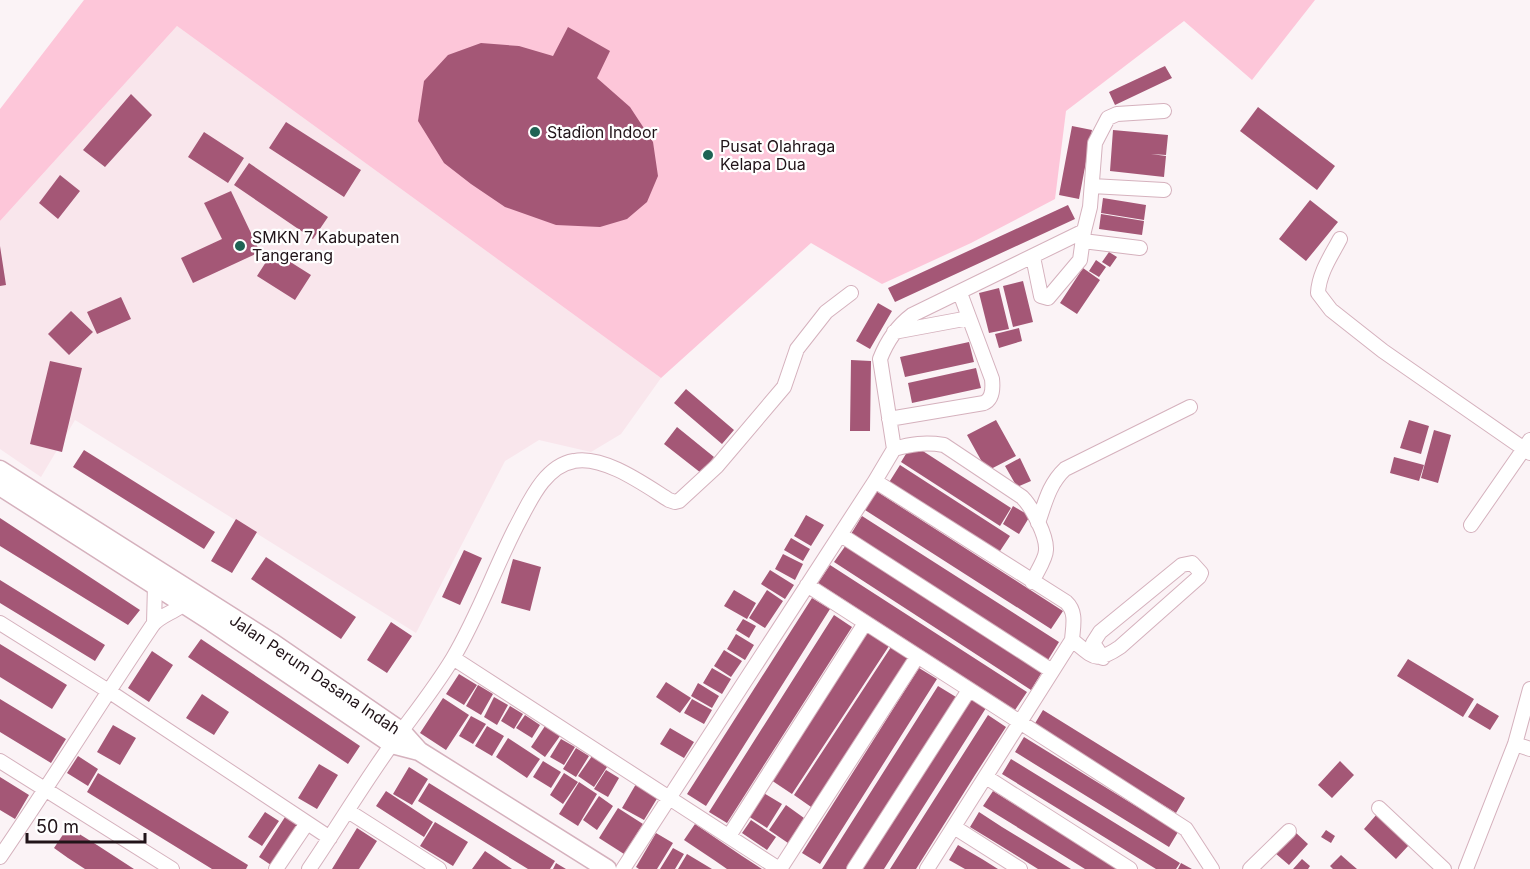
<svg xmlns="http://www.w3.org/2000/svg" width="1530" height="869" font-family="Inter,sans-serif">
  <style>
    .built { fill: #f9e6ec }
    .green { fill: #fdc6d9 }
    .building { fill: #a45776 }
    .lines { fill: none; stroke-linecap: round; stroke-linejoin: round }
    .street-casing { stroke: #d5b1bd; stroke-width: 16 }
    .secondary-casing { stroke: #d5b1bd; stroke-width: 21 }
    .street { stroke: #fff; stroke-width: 14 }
    .secondary { stroke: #fff; stroke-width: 18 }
    .poi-dot { fill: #1e6354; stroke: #fff; stroke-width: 2 }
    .labels { text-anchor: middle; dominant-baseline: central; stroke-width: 4.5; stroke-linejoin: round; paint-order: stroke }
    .poi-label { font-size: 16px; fill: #211419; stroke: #fff; text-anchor: start }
    .street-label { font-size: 16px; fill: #211419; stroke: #fff }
  </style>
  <rect width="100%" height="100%" fill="#fbf3f6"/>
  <path class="built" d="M177 26 661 378 621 434 591 452 539 440 505 461 416 633 75 420 41 477 0 449V221Z"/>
  <path class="green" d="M84 0H1315L1252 80 1184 21 1066 111 1055 199 971 243 882 284 811 243 661 378 177 26 0 221V109Z"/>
  <path class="building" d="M568 27 610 51 597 78 630 107 653 142 658 176 647 202 627 219 600 227 556 225 505 207 471 184 444 163 418 121 424 81 448 55 481 43 519 46 553 56Z
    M1165 66 1172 78 1115 105 1109 92Z
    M131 94 152 115 105 167 83 150Z
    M1258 107 1335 166 1317 190 1240 131Z
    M286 122 361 170 344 197 269 148Z
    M1072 126 1092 130 1079 199 1059 195Z
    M1113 130 1168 135 1166 155 1151 154 1166 156 1164 177 1110 171Z
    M204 132 244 158 228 183 188 157Z
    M249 163 328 217 313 239 234 185Z
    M60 175 80 191 58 219 39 203Z
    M231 191 260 252 193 283 181 258 222 239 204 203Z
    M1103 198 1146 205 1144 220 1101 213Z
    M1310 200 1338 222 1306 261 1279 239Z
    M1068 205 1075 219 895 302 888 288Z
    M1101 214 1144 221 1142 235 1099 229Z
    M0 246 6 285 0 286Z
    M273 251 311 275 295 300 257 276Z
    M1109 252 1117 257 1110 267 1102 262Z
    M1096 260 1106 267 1099 277 1089 271Z
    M1083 268 1100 280 1077 314 1060 303Z
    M1023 281 1033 322 1013 327 1003 286Z
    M999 288 1009 329 989 333 979 293Z
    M121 297 131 319 97 334 87 312Z
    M878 303 892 311 870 349 856 341Z
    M71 311 93 332 69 355 48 334Z
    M1019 328 1022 341 999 348 995 334Z
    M969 342 974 362 905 377 900 357Z
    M851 360 871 361 870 431H850Z
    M50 361 82 368 62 452 30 444Z
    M976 368 981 388 912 403 908 383Z
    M686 389 734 430 722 444 674 403Z
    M996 420 1016 456 987 471 967 435Z
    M1409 420 1429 426 1421 454 1400 448Z
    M677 427 714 457 701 473 664 444Z
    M1434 430 1451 435 1438 483 1421 478Z
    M912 444 1011 508 1000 526 901 462Z
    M84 450 215 532 204 549 73 467Z
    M1394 457 1424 465 1419 481 1390 473Z
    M1020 458 1031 481 1017 487 1005 466Z
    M900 465 1010 536 998 554 888 484Z
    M876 491 1063 611 1051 629 865 510Z
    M1013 506 1030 516 1019 534 1003 524Z
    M806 515 824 525 811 546 794 536Z
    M862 516 1059 642 1048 660 851 534Z
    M0 518 140 610 128 625 0 546Z
    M236 519 257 532 232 573 211 561Z
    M791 538 810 549 803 561 784 550Z
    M846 545 1042 672 1031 690 834 562Z
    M464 550 482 558 460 605 442 597Z
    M783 554 803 564 795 580 775 569Z
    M266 557 356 617 341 639 251 579Z
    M513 559 541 567 530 611 501 603Z
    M830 565 1027 692 1015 710 818 583Z
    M770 570 794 585 785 599 761 584Z
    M0 580 105 645 95 661 0 603Z
    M734 590 756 603 747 619 724 606Z
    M767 590 783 601 765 628 749 618Z
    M812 598 830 609 706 806 687 794Z
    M834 615 852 627 727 823 709 812Z
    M743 619 756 626 749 638 736 630Z
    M391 622 412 636 387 673 367 660Z
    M868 632 889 646 792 794 771 780Z
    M736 634 754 645 745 660 727 649Z
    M201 639 360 746 348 764 188 657Z
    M0 644 67 685 52 709 0 677Z
    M891 647 912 660 814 809 794 795Z
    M724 650 742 661 731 677 714 666Z
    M152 651 173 665 149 702 128 688Z
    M1408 659 1474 699 1463 717 1397 676Z
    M712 668 731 679 722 694 703 683Z
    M919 668 937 679 820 864 802 853Z
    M459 674 477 685 464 705 446 694Z
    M666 682 691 698 680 713 656 697Z
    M698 683 719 696 712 708 691 696Z
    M478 685 493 694 481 715 466 706Z
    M938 686 956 697 848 869H822Z
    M202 694 229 712 214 735 186 718Z
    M494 697 508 705 497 725 484 717Z
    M967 697 986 708 884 869H858Z
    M443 698 469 715 446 750 420 733Z
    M0 699 66 739 51 763 0 732Z
    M692 699 712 710 704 724 684 713Z
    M1477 703 1499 716 1490 730 1468 717Z
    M510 706 523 714 514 729 501 721Z
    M1043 710 1185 798 1176 813 1034 725Z
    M525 715 540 725 532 738 516 728Z
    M988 715 1006 727 975 775 916 869H890Z
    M471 716 486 724 473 744 459 736Z
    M113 725 136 738 120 765 97 752Z
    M487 726 504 736 492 756 475 746Z
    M545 726 560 736 545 757 531 747Z
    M670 728 694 742 684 758 660 744Z
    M1024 737 1178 832 1169 847 1015 752Z
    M508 738 540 759 527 778 496 757Z
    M561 739 575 747 564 765 550 757Z
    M576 748 589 756 576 777 563 769Z
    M78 756 98 769 88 786 67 773Z
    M592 756 607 767 594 787 578 776Z
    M1011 759 1180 863 1176 869H1156L1002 774Z
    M543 761 561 772 551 788 533 777Z
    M1340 761 1354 775 1332 798 1318 785Z
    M319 764 338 775 317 809 298 798Z
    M409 767 428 779 412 805 393 794Z
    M606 770 619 778 608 797 594 789Z
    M98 773 248 865 246 869H212L87 792Z
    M564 773 578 782 563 804 550 795Z
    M0 777 29 795 15 819 0 810Z
    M579 782 597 794 578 826 559 814Z
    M429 783 555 861 550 869H528L418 801Z
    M636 784 658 797 644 820 622 808Z
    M386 791 433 822 424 837 376 806Z
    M993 791 1118 869H1085L983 806Z
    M762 792 782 804 767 828 748 816Z
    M599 796 613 806 597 830 583 820Z
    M786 805 804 818 788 843 769 830Z
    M618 808 643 824 624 854 599 838Z
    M265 812 279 821 262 846 248 837Z
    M979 812 1002 827 1071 869H1038L993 841 970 827Z
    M1377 814 1409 845 1396 859 1364 829Z
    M285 817 300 827 274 867 259 857Z
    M751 820 776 837 767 850 742 833Z
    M435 822 468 842 453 866 420 846Z
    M695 824 742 856 762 869H727L714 860 684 840Z
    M68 827 97 845 134 869H85L68 858 54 848Z
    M357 828 377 841 359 869H332Z
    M1326 830 1335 836 1331 843 1321 837Z
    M1294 831 1308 844 1289 865 1275 853Z
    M656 833 673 843 657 869H639L636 867Z
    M958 845 982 859 998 869H965L949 860Z
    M673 848 684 854 675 869H660Z
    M485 851 512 869H472Z
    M687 854 712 869H678Z
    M1341 855 1350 863 1357 869H1333L1330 866Z
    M1302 859 1310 866 1308 869H1293Z
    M556 863 566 869H553Z
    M1181 863 1192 869H1178Z"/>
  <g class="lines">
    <g class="street-casing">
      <path id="street" d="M1092 186 1164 190
        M1340 239C1331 256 1319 273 1318 293L1331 310 1383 351 1530 453
        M1083 241 1140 248
        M1033 257 1041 296 1048 298 1080 260 1084 231
        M894 332 969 318
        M889 419 984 403C993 399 993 388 992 379L960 293
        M894 449C911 444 925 442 944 445L1022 497C1032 507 1047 536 1046 550 1046 559 1036 573 1032 582
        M875 481 1066 602C1077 612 1073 626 1072 640L927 869
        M1038 523C1045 503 1049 484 1065 469L1190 407
        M1471 525 1530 440
        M841 535 1052 671
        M807 585 1186 829 1212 869
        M0 623 110 692 330 838
        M154 623 155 585 159 578
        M1072 640C1094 657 1095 664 1120 647L1199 577 1201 573 1192 563 1182 565 1100 632 1093 643 1103 658
        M453 658 779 869
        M1515 744 1530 749
        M0 761 172 869
        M986 777 1130 869
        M1379 808 1444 869
        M348 811 439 869
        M954 827 1020 869
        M729 836 865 623
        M0 857C52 781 100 703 152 626 160 614 179 612 188 599
        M276 869 307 823
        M309 869C337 828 363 784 392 744 413 715 435 688 453 658 478 616 494 570 516 527 529 503 544 466 574 461 604 455 645 485 669 500L675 502 679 501 717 466 784 387 797 349 826 312 851 293
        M623 869 875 481 894 449 880 359C887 341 896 327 912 315L1084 231 1090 207 1095 143 1108 118 1117 114 1164 111
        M780 869 917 657
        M854 869 969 690
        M1250 869 1289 831
        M1466 869 1515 744 1530 689"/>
    </g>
    <g class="secondary-casing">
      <path id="secondary" d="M0 470 271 642 402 732 419 751 607 869
        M0 486 212 622 392 744 419 751"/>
    </g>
    <use href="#street" class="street"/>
    <use href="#secondary" class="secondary"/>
  </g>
  <g class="poi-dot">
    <circle cx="535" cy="132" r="6"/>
    <circle cx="708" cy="155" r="6"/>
    <circle cx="240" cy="246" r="6"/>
  </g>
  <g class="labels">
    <g class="poi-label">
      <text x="547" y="132">Stadion Indoor</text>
      <text x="720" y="146">Pusat Olahraga<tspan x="720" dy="18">Kelapa Dua</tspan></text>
      <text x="252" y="237">SMKN 7 Kabupaten<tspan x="252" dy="18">Tangerang</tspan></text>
    </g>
    <g class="street-label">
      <text transform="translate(315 674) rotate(34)">Jalan Perum Dasana Indah</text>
    </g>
  </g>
  <path d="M27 833v9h118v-9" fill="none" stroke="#211419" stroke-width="3"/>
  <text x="36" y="833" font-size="18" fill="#211419" stroke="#ffffff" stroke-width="4.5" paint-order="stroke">50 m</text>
</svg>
